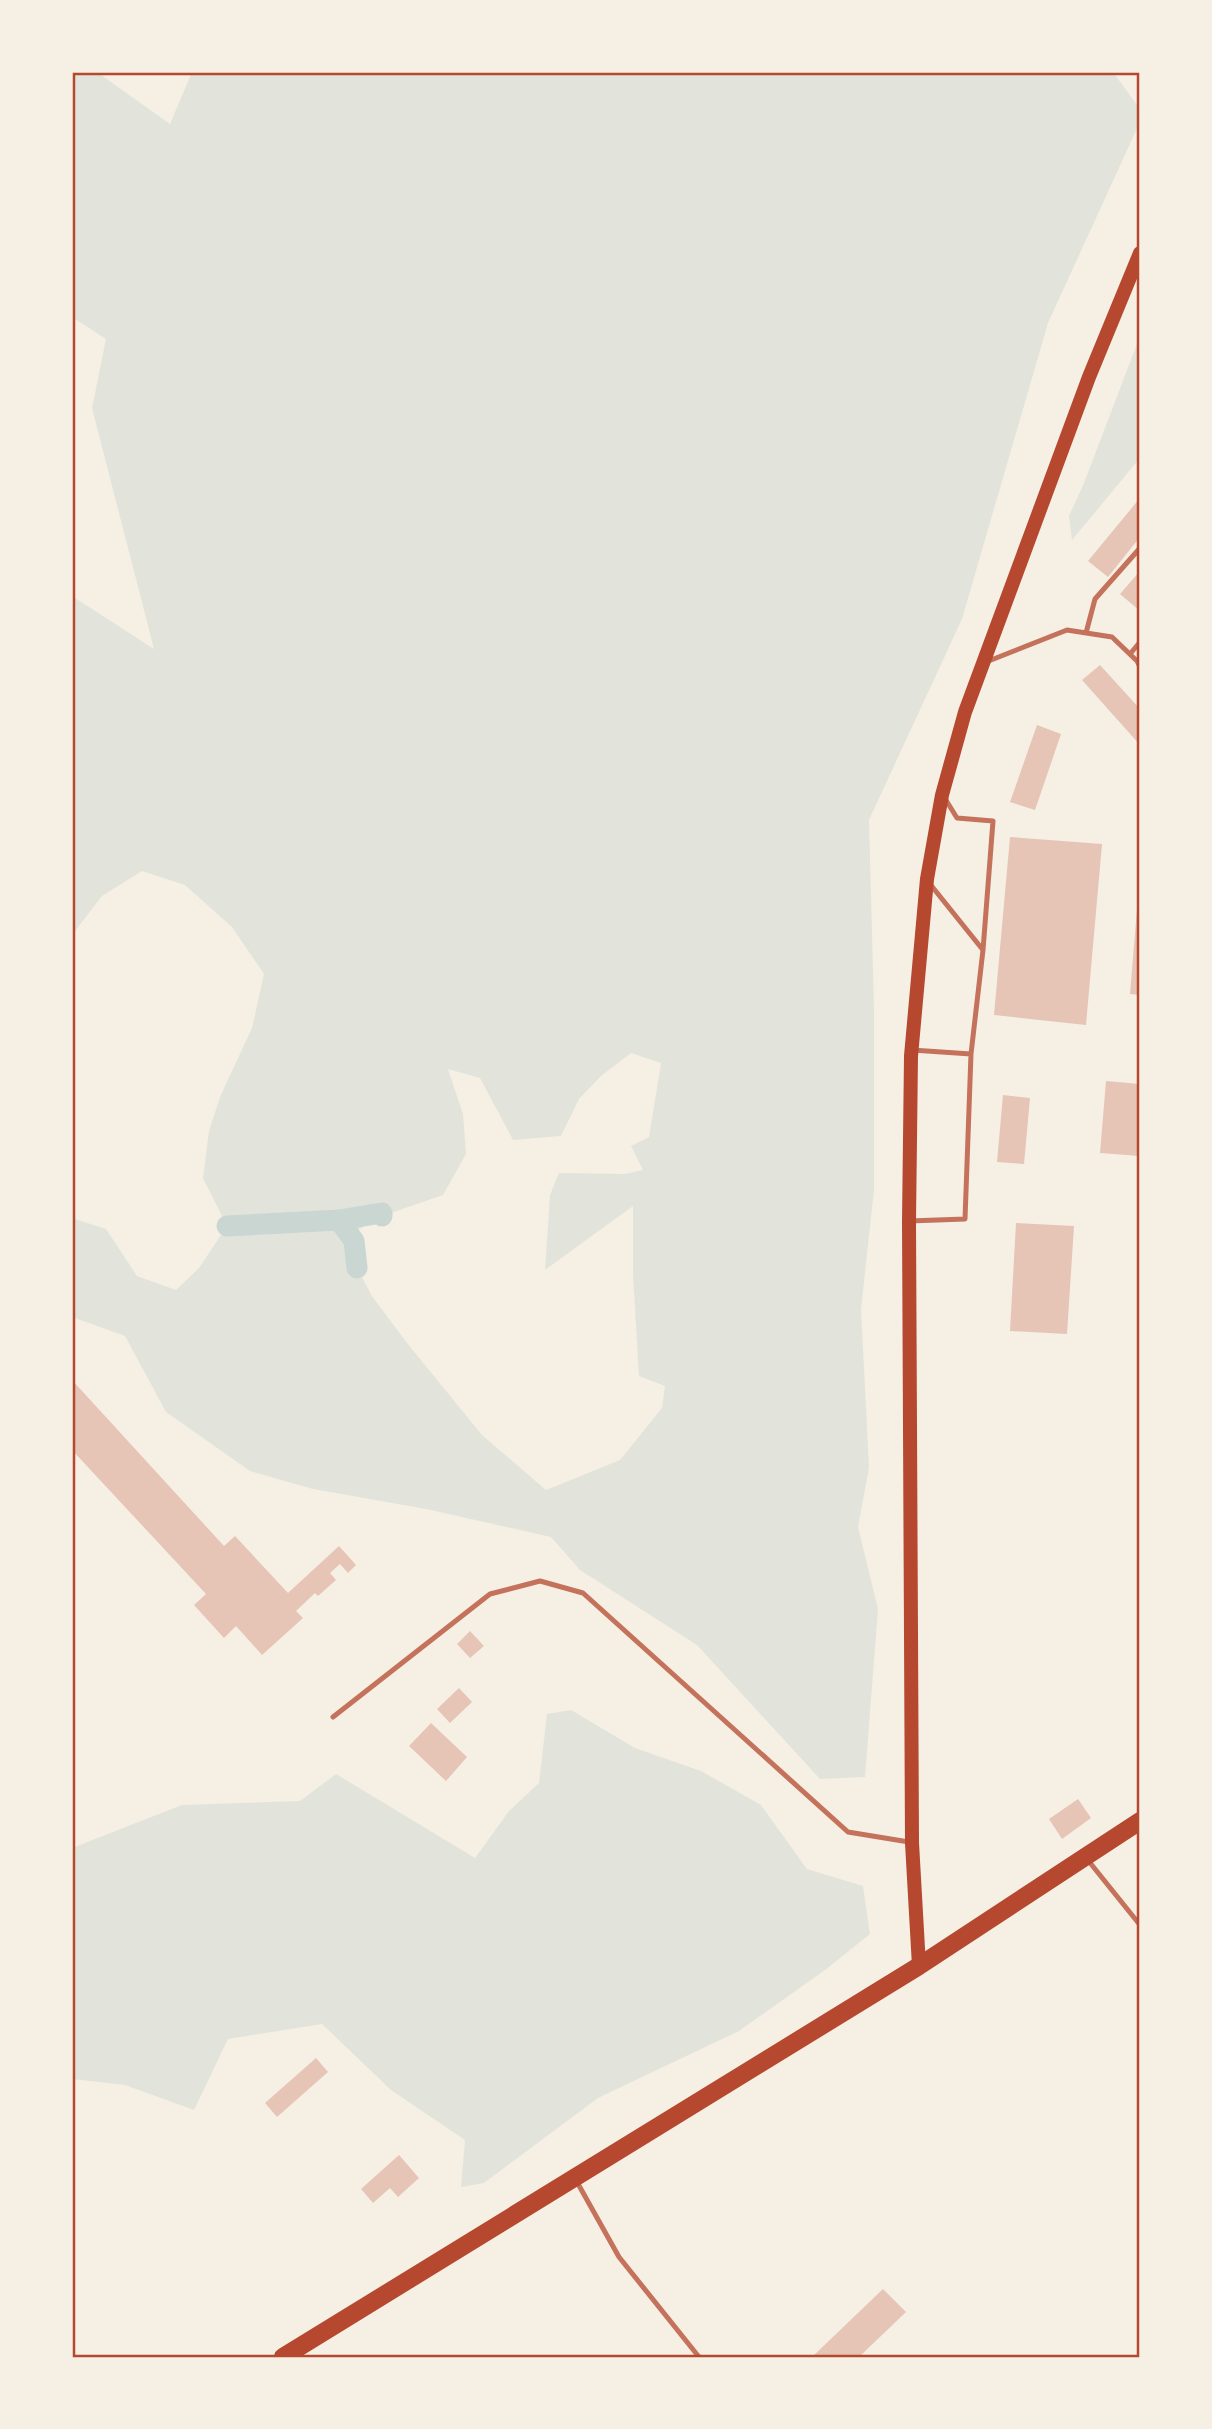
<svg xmlns="http://www.w3.org/2000/svg" width="1212" height="2429" font-family="Lora,serif">
  <style>
    .green { fill: #e2e4dc; fill-rule: evenodd }
    .lines { fill: none; stroke-linecap: round; stroke-linejoin: round }
    .canal { stroke: #c9d6d2; stroke-width: 21 }
    .building { fill: #e6c5b7 }
    .service { stroke: #c5725c; stroke-width: 5 }
    .secondary { stroke: #b5482f; stroke-width: 14 }
    .primary { stroke: #b5482f; stroke-width: 18 }
    .neatline { fill: none; stroke: #b5482f; stroke-width: 2.5 }
  </style>
  <rect width="100%" height="100%" fill="#f6efe4"/>
  <path class="green" d="M72 72H97L170 124 192 72H1113L1140 109V122L1048 323 962 619 869 820 874 1009V1190L861 1309 869 1468 858 1527 878 1609 865 1777 820 1779 697 1645 580 1570 551 1537 426 1509 313 1489 250 1471 166 1412 125 1336 72 1317V1218L106 1229 137 1276 176 1290 199 1268 227 1226 203 1178 209 1131 220 1097 252 1028 264 974 232 927 185 885 142 871 102 896 72 935V596L154 649 92 408 106 339 72 317ZM631 1053 661 1063 649 1137 631 1146 643 1170 625 1174 559 1173 550 1195 545 1270 633 1206V1275L639 1376 665 1386 662 1408 620 1460 546 1490 482 1435 407 1343 372 1296 357 1268 358 1230 382 1216 443 1195 466 1154 463 1114 448 1069 480 1078 513 1140 561 1136 579 1099 601 1076Z
    M1140 336V458L1072 540 1069 516 1084 483Z
    M571 1710 635 1748 701 1771 761 1805 807 1869 863 1886 870 1934 825 1970 739 2031 598 2098 484 2183 461 2187 465 2140 391 2090 322 2024 228 2039 194 2110 125 2085 72 2079V1848L182 1805 300 1801 336 1774 475 1858 509 1811 539 1783 547 1714Z"/>
  <g class="lines">
    <path class="canal" d="M339 1220 382 1213V1216
      M227 1226 339 1220 354 1241 357 1268"/>
  </g>
  <path class="building" d="M1140 498V537L1108 577 1088 561Z
    M1140 571V611L1120 594Z
    M1100 665 1140 709V745L1082 680Z
    M1037 725 1061 734 1035 810 1010 802Z
    M1010 837 1102 844 1086 1025 994 1015Z
    M1138 897 1140 898V995L1130 994Z
    M1106 1081 1140 1084V1156L1100 1153Z
    M1003 1095 1030 1098 1024 1164 997 1162Z
    M1016 1223 1074 1226 1067 1334 1010 1331Z
    M72 1380 224 1546 235 1536 288 1593 339 1546 356 1565 348 1573 340 1564 330 1573 336 1580 318 1596 315 1593 296 1611 303 1618 262 1655 236 1626 224 1638 194 1605 206 1594 72 1450Z
    M470 1631 484 1646 470 1658 457 1644Z
    M459 1688 472 1702 450 1723 437 1709Z
    M431 1723 467 1757 446 1781 409 1746Z
    M1078 1799 1091 1818 1062 1839 1049 1819Z
    M316 2058 328 2072 277 2117 265 2103Z
    M399 2155 419 2178 398 2197 390 2188 373 2203 361 2189Z
    M883 2289 906 2312 859 2357H812Z"/>
  <g class="lines">
    <path class="service" d="M1086 633 1095 599 1140 548
      M1130 654 1140 642
      M986 662 1067 630 1112 637 1137 661 1140 667
      M944 797 957 818 993 821 983 950 971 1054
      M930 884 983 950
      M909 1221 965 1219 971 1054 912 1050
      M333 1717 490 1594 540 1581 583 1593 848 1832 909 1842
      M1087 1859 1140 1925
      M577 2182 619 2257 699 2357"/>
    <path class="secondary" d="M919 1966 912 1843 909 1221 911 1056 927 879 942 795 965 712 1089 377 1140 253"/>
    <path class="primary" d="M283 2357 919 1966 1140 1821"/>
  </g>
  <rect width="1212" height="2429" fill="none" stroke="#f6efe4" stroke-width="147"/>
  <rect x="74" y="74" width="1064" height="2282" class="neatline"/>
</svg>
